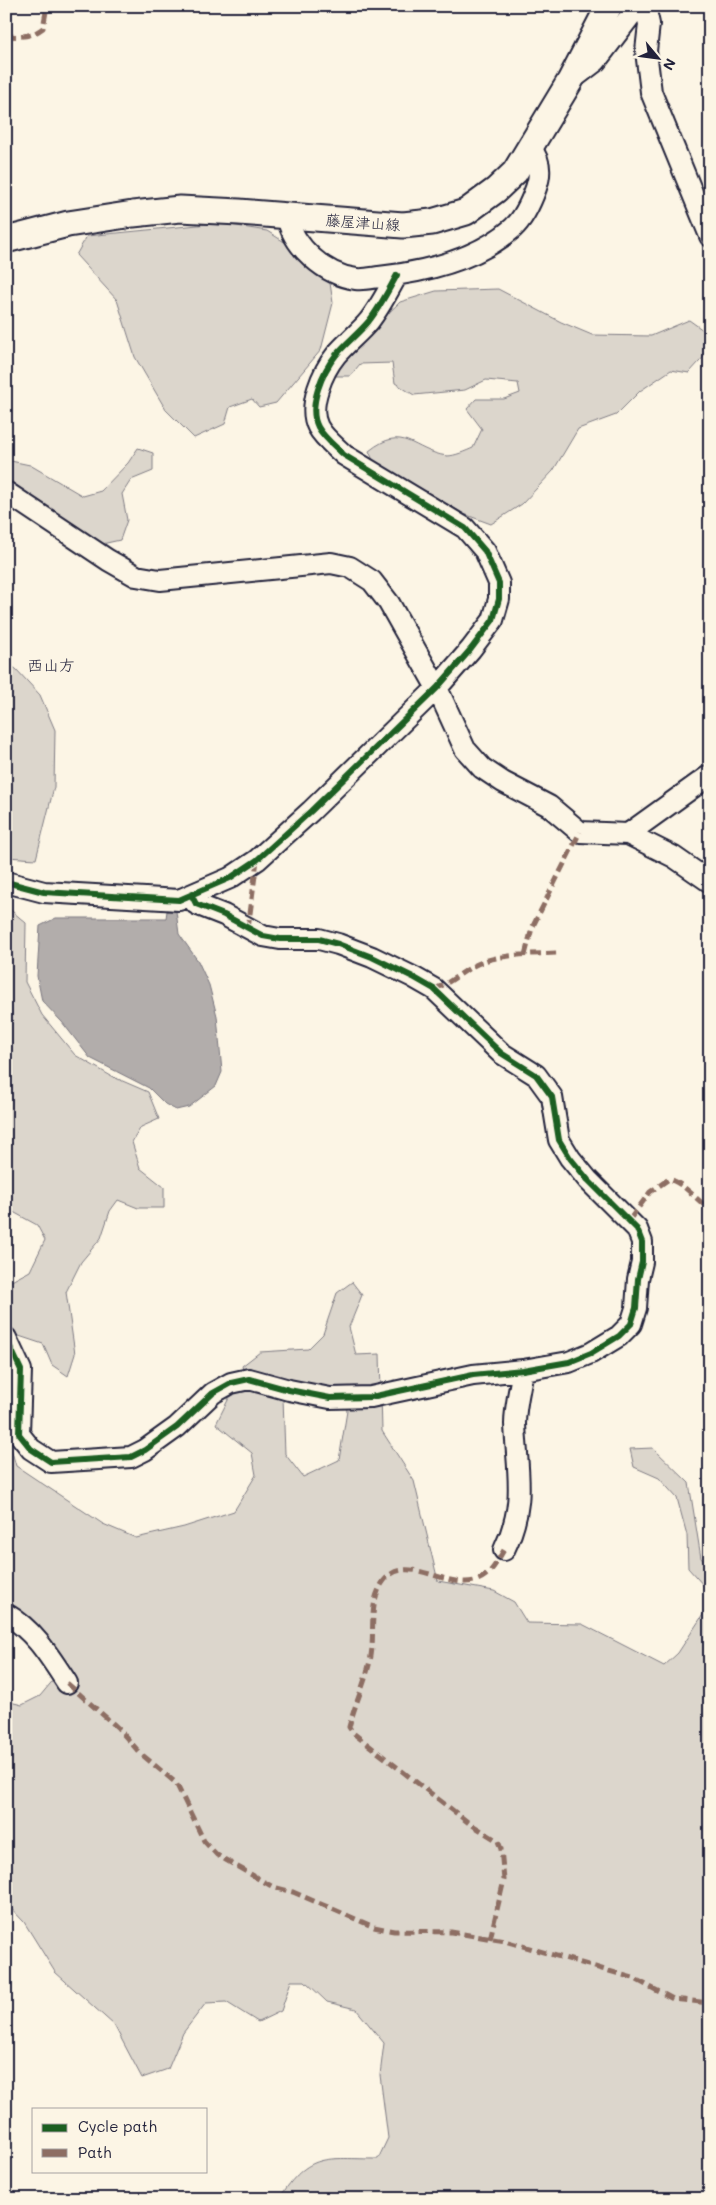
<svg xmlns="http://www.w3.org/2000/svg" width="716" height="2205" font-family="Mali,'Klee One',sans-serif">
  <style>
    .green { fill: #dcd6cc; stroke: #7f7c84 }
    .water { fill: #b2adab; stroke: #78757e }
    .lines { fill: none; stroke-linecap: round; stroke-linejoin: round }
    .minor-casing { stroke: #22223b; stroke-width: 24 }
    .major-casing { stroke: #22223b; stroke-width: 29 }
    .minor { stroke: #fcf5e5; stroke-width: 20 }
    .major { stroke: #fcf5e5; stroke-width: 25 }
    .quiet { stroke: #8d6e63; stroke-width: 5; stroke-dasharray: 10 5; stroke-linecap: butt }
    .cycleway-casing { stroke: #fcf5e5; stroke-width: 9 }
    .cycleway { stroke: #1b5e20; stroke-width: 6 }
    .labels { text-anchor: middle; dominant-baseline: central; stroke-width: 5; stroke-linejoin: round; paint-order: stroke }
    .street-label { font-size: 15px; fill: #22223b; stroke: #fcf5e5 }
    .neighbourhood-label { font-size: 16px; fill: #22223b; stroke: #fcf5e5 }
  </style>
  <rect width="100%" height="100%" fill="#fcf5e5"/>
  <filter id="ink" filterUnits="userSpaceOnUse"><feTurbulence type="fractalNoise" baseFrequency=".02" numOctaves="2"/><feDisplacementMap in="SourceGraphic" scale="10" xChannelSelector="R" yChannelSelector="G"/><feConvolveMatrix kernelMatrix="1 2 1 2 8 2 1 2 1" color-interpolation-filters="sRGB"/></filter>
  <g filter="url(#ink)">
    <path class="green" d="M218 223 267 231 286 243 304 265 330 283 333 303 321 350 276 403 259 407 252 399 230 407 225 424 194 438 166 410 135 357 117 300 76 255 87 236Z
      M498 289 561 322 592 335 651 336 689 320 710 335V350L689 373 671 370 640 391 616 415 578 429 553 471 522 504 491 524 464 514 373 460 369 451C404 423 412 451 447 456 455 456 466 451 473 448L482 429 467 409 476 399H504L520 393 518 383 486 380 465 390 414 395 395 383 392 363 360 364 350 376H333L339 360 400 302 436 291Z
      M138 448 153 453V471L131 480 122 494 127 520 120 540 102 544 6 480V460L30 465 83 496 101 491 128 463Z
      M6 663 16 669 40 695 55 730 54 787 36 859 7 857C3 826 14 794 6 764Z
      M6 906 26 923 25 982 42 1015 75 1055 111 1076 148 1092 159 1119 141 1127 132 1142 140 1168 164 1187V1208H138L118 1200 110 1211 101 1238 81 1262 66 1292 75 1354 68 1376 52 1365 43 1344 13 1334 6 1321V1284L30 1271 45 1240 37 1225 6 1208Z
      M352 1282 362 1295 349 1327 356 1355 380 1354 382 1431 414 1481 438 1581 494 1591 514 1602 527 1623 582 1624 664 1666 678 1653 706 1610 704 1586 688 1568 687 1535 677 1498 659 1478 634 1467 630 1449 653 1448 689 1483 701 1558 710 1569V2199H279C309 2151 326 2159 378 2159L388 2138 380 2075 384 2043 356 2009 327 2002 305 1981H291L281 2011 258 2022 226 2002 206 2003 183 2033 168 2069 142 2078 114 2025 55 1972 24 1922 6 1903V1701L22 1705 40 1696 55 1678 57 1662 49 1639 24 1617 6 1607V1431L16 1466 103 1524 136 1538 184 1527 234 1511 256 1475 252 1453 216 1424 229 1398 248 1385 283 1398 285 1454 303 1477 339 1460 347 1411 342 1391 244 1373 242 1366 260 1352 308 1349 323 1334 337 1293Z"/>
    <path class="water" d="M167 911H176L179 934 198 961 209 985 217 1016 222 1072 216 1086 189 1107 176 1110 165 1104 149 1088 90 1058 62 1022 42 1001 37 976 40 926 56 918H166Z"/>
    <g class="lines">
      <g class="minor-casing">
        <path id="minor" d="M645 6 649 24 646 51 651 92 710 236
          M571 80 596 61 638 6
          M287 216C293 247 325 275 356 279 363 280 372 278 379 277 425 272 477 260 513 228 524 218 531 202 536 188 541 174 541 161 531 149
          M6 492 108 560 136 576 160 580 331 563 350 567 372 581 389 603 437 688 465 749 482 768 503 782 549 806 580 832 628 834 674 857 710 882
          M628 834 710 775
          M6 882 44 892 179 900 230 878 257 860 311 811 437 688 471 649 493 620 499 599V583L485 551 465 528 344 455C335 446 324 438 318 427 307 406 323 371 336 355 346 343 359 333 369 321 380 307 388 291 397 275
          M6 1338 21 1370 19 1434 31 1449 51 1462 131 1457 145 1450 177 1427 213 1393 231 1383 249 1379 289 1390 330 1398 371 1397 473 1375 523 1370 569 1362 591 1353 619 1336 631 1324 636 1308 638 1279 642 1262V1242L637 1229 588 1180 570 1158 559 1140 552 1097 536 1075 501 1053 434 989 413 977 372 957 338 944 319 939H280L263 936 224 915 196 904 192 896
          M504 1550C527 1503 517 1473 515 1424 515 1406 520 1388 523 1370
          M6 1614C34 1630 50 1657 67 1683"/>
      </g>
      <g class="major-casing">
        <path id="major" d="M6 240 68 224 133 214 180 209 239 212 403 225 432 222 466 212 496 190 515 172 570 81 609 6"/>
      </g>
      <use href="#minor" class="minor"/>
      <use href="#major" class="major"/>
      <path class="quiet" d="M6 36C21 37 31 37 43 28L47 6
        M6 220 8 240
        M248 929 257 860
        M525 955 532 928 580 832
        M434 989C452 983 465 968 482 962 503 954 536 954 559 953
        M630 1219 650 1192 669 1179C684 1183 696 1200 710 1209
        M67 1683 118 1728 140 1753 176 1783 204 1841 217 1855 273 1887 293 1892 374 1927 394 1931 451 1932 505 1941 633 1978 673 1999 710 2003
        M490 1939 504 1880 501 1849 498 1841 469 1823 353 1733 349 1727C355 1704 365 1683 370 1661 376 1635 367 1605 383 1582 408 1547 455 1600 486 1575 494 1569 499 1558 504 1550"/>
      <g class="cycleway-casing">
        <path id="cycleway" d="M6 882 44 892 179 900 230 878 257 860 311 811 437 688 471 649 493 620 499 599V583L485 551 465 528 344 455C335 446 324 438 318 427 307 406 323 371 336 355 346 343 359 333 369 321 380 307 388 291 397 275
          M6 1338 21 1370 19 1434 31 1449 51 1462 131 1457 145 1450 177 1427 213 1393 231 1383 249 1379 289 1390 330 1398 371 1397 473 1375 523 1370 569 1362 591 1353 619 1336 631 1324 636 1308 638 1279 642 1262V1242L637 1229 588 1180 570 1158 559 1140 552 1097 536 1075 501 1053 434 989 413 977 372 957 338 944 319 939H280L263 936 224 915 196 904 192 896"/>
      </g>
      <use href="#cycleway" class="cycleway"/>
    </g>
  </g>
  <g class="labels">
    <g class="street-label">
      <text transform="translate(363 222) rotate(4)">藤屋津山線</text>
    </g>
    <g class="neighbourhood-label">
      <text x="51" y="664">西山方</text>
    </g>
  </g>
  <rect width="716" height="2205" fill="none" stroke="#fcf5e5" stroke-width="25"/>
  <rect x="12" y="12" width="691" height="2180" fill="none" stroke="#22223b" stroke-width="2" filter="url(#ink)"/>
  <rect x="32" y="2108" width="175" height="65" fill="#fcf5e5" stroke="#a5a1a1"/>
  <rect x="42" y="2124" width="25" height="8" fill="#1b5e20" stroke="#a5a1a1"/>
  <text x="78" y="2132" font-size="15" fill="#22223b">Cycle path</text>
  <rect x="42" y="2149" width="25" height="8" fill="#8d6e63" stroke="#a5a1a1"/>
  <text x="78" y="2158" font-size="15" fill="#22223b">Path</text>
  <g transform="translate(658 58) rotate(119)" stroke="#fcf5e5" stroke-width="4" paint-order="stroke">
  <path d="M0-4L9 19L0 12L-9 19Z" fill="#22223b"/>
  <text y="-8" font-size="14" font-weight="bold" text-anchor="middle" fill="#22223b">N</text>
  </g>
</svg>
